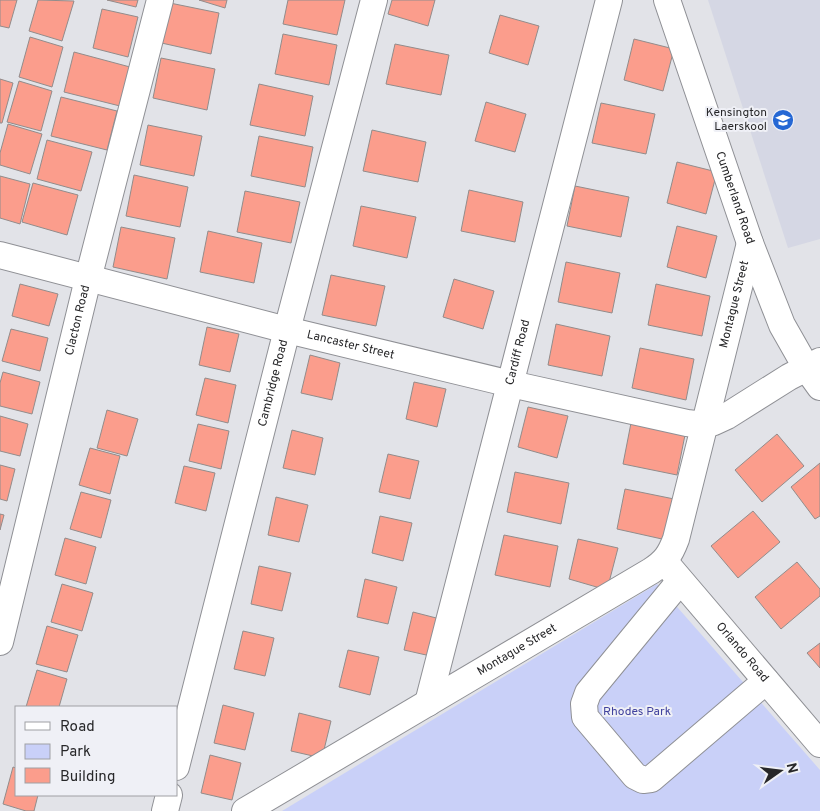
<svg xmlns="http://www.w3.org/2000/svg" width="820" height="811" font-family="Overpass,sans-serif">
  <style>
    .built { fill: #d5d7e4 }
    .green { fill: #c9d0f8 }
    .building { fill: #fb9d8c; stroke: #928c8b }
    .lines { fill: none; stroke-linecap: round; stroke-linejoin: round }
    .minor-casing { stroke: #8f9095; stroke-width: 28 }
    .minor { stroke: #fff; stroke-width: 26 }
    .labels { text-anchor: middle; dominant-baseline: central; stroke-width: 4; stroke-linejoin: round; paint-order: stroke }
    .poi-label { font-size: 12px; fill: #272729; stroke: #eff0f6; text-anchor: end }
    .street-label { font-size: 12px; fill: #272729; stroke: #eff0f6 }
    .park-label { font-size: 12px; fill: #41429e; stroke: #eff0f6 }
  </style>
  <rect width="100%" height="100%" fill="#e2e3e8"/>
  <path class="built" d="M708 0H820V239L788 248Z"/>
  <path class="green" d="M657 584 820 770V811H282Z"/>
  <path class="building" d="M0 0H17L9 28 0 26Z
    M38 0 74 1 62 41 29 31Z
    M107 0H138L136 7Z
    M199 0H227L225 8Z
    M288 0H345L337 35 283 24Z
    M392 0H435L428 26 388 14Z
    M165 2 219 13 211 54 157 42Z
    M102 9 138 17 128 57 93 48Z
    M500 15 539 26 528 65 489 53Z
    M283 34 337 45 329 85 275 74Z
    M30 37 63 47 52 87 19 77Z
    M634 39 674 49 663 91 624 80Z
    M395 44 449 55 441 95 386 84Z
    M74 52 130 67 120 106 64 92Z
    M161 58 215 69 207 110 153 98Z
    M0 79 13 83 2 123H0Z
    M19 81 52 91 41 131 7 122Z
    M259 84 313 96 305 136 250 125Z
    M61 97 117 111 107 150 51 136Z
    M486 102 526 114 515 152 475 141Z
    M601 103 655 114 646 154 592 143Z
    M8 124 42 134 30 174 0 165V153Z
    M148 125 202 136 194 176 140 165Z
    M372 130 426 142 418 182 363 171Z
    M259 136 313 147 305 187 251 176Z
    M47 140 92 152 81 191 37 179Z
    M677 162 717 172 706 214 667 203Z
    M134 175 188 187 180 227 126 216Z
    M0 176 30 184 20 224 0 218Z
    M33 183 78 195 67 235 22 222Z
    M575 186 629 197 621 237 567 226Z
    M469 190 523 202 515 242 461 231Z
    M245 191 300 202 291 243 237 232Z
    M361 206 416 217 407 258 353 246Z
    M677 226 717 236 706 278 667 267Z
    M121 227 175 238 167 279 113 267Z
    M208 231 262 243 254 283 200 272Z
    M566 262 620 273 612 313 558 302Z
    M331 275 385 286 376 326 322 315Z
    M454 279 494 291 483 329 443 317Z
    M20 284 58 294 49 326 12 316Z
    M656 284 710 296 702 336 648 325Z
    M556 324 610 336 602 376 548 365Z
    M207 327 239 334 230 372 199 365Z
    M11 329 48 338 40 371 2 361Z
    M640 348 694 359 686 400 632 388Z
    M310 355 340 363 332 400 301 393Z
    M3 372 40 382 32 414 0 406V383Z
    M205 378 236 385 228 423 196 415Z
    M414 382 446 389 437 427 406 419Z
    M528 407 568 416 557 458 518 447Z
    M107 410 138 419 127 456 97 448Z
    M0 416 28 424 20 456 0 451Z
    M631 423 685 435 677 475 623 464Z
    M198 424 229 431 221 469 189 461Z
    M292 430 323 438 315 475 283 468Z
    M777 434 804 466 762 502 735 470Z
    M90 448 120 456 110 494 79 485Z
    M388 454 419 461 410 499 379 492Z
    M820 463V516L815 519 791 487Z
    M0 465 15 469 7 501 0 499Z
    M184 466 215 473 206 511 175 503Z
    M515 472 569 483 561 524 507 512Z
    M625 489 679 500 671 541 617 529Z
    M81 492 111 500 101 538 70 529Z
    M276 497 308 505 299 542 268 535Z
    M753 511 780 542 738 578 711 546Z
    M0 514 4 515 0 530Z
    M380 516 412 523 403 561 372 553Z
    M504 535 558 546 550 587 495 575Z
    M65 538 96 547 86 584 55 575Z
    M578 539 618 548 607 590 569 579Z
    M797 562 820 589V596L781 629 755 597Z
    M259 566 291 573 282 611 251 604Z
    M365 579 397 587 388 624 357 617Z
    M62 584 93 593 82 631 51 622Z
    M413 612 444 620 435 657 404 650Z
    M47 626 78 635 67 672 36 664Z
    M243 631 274 638 265 676 234 669Z
    M820 643V668L807 653Z
    M348 650 379 657 370 695 339 687Z
    M37 670 67 679 59 707H26Z
    M223 705 254 713 245 750 214 743Z
    M299 713 331 721 322 758 291 751Z
    M210 755 241 763 232 800 201 793Z
    M13 767 16 768V795H38L34 811H26L3 804Z"/>
  <g class="lines">
    <g class="minor-casing">
      <g id="minor">
        <path id="s1" d="M667 0 750 243 782 325 807 369 820 387"/>
        <path id="s2" d="M0 255 287 330 511 384 687 423 704 425 714 422 727 416 789 377 820 361"/>
        <path id="s3" d="M670 568 820 744"/>
        <path d="M680 581 588 693 584 704 585 717 635 776 643 780 651 779 766 681"/>
        <path id="s4" d="M0 642 88 279 160 0"/>
        <path id="s5" d="M428 703 609 0"/>
        <path id="s6" d="M176 767 287 330 374 0"/>
        <path d="M165 811 169 795"/>
        <path id="s7" d="M245 811 651 571C665 562 670 555 676 539L750 243"/>
      </g>
    </g>
    <use href="#minor" class="minor"/>
  </g>
  <defs>
    <g id="school-disc" transform="scale(1.125)"><circle r="9.5" fill="#2567d4" stroke="#eff0f6"/><path d="M0-5L7-2L0 1L-7-2ZM-4 1L0 2.5L4 1V4Q0 6-4 4Z" fill="#fff"/></g>
  </defs>
  <g fill-rule="evenodd">
    <use href="#school-disc" x="783" y="120"/>
  </g>
  <g class="labels">
    <g class="poi-label">
      <text x="767" y="113">Kensington<tspan x="767" dy="14">Laerskool</tspan></text>
    </g>
    <g class="street-label">
      <text stroke="none"><textPath href="#s1" startOffset="209">Cumberland Road</textPath></text>
      <text stroke="none"><textPath href="#s7" startOffset="755">Montague Street</textPath></text>
      <text stroke="none"><textPath href="#s4" startOffset="331">Clacton Road</textPath></text>
      <text stroke="none"><textPath href="#s2" startOffset="362">Lancaster Street</textPath></text>
      <text stroke="none"><textPath href="#s5" startOffset="362">Cardiff Road</textPath></text>
      <text stroke="none"><textPath href="#s6" startOffset="396">Cambridge Road</textPath></text>
      <text stroke="none"><textPath href="#s7" startOffset="316">Montague Street</textPath></text>
      <text stroke="none"><textPath href="#s3" startOffset="111">Orlando Road</textPath></text>
    </g>
    <g class="park-label">
      <text x="637" y="712">Rhodes Park</text>
    </g>
  </g>
  <rect x="15" y="706" width="162" height="90" fill="#eff0f6" stroke="#9fa0a4"/>
  <rect x="25" y="722" width="25" height="8" fill="#ffffff" stroke="#9fa0a4"/>
  <text x="60" y="731" font-size="15" fill="#272729">Road</text>
  <rect x="25" y="744" width="25" height="15" fill="#c9d0f8" stroke="#9fa0a4"/>
  <text x="60" y="756" font-size="15" fill="#272729">Park</text>
  <rect x="25" y="768" width="25" height="15" fill="#fb9d8c" stroke="#9fa0a4"/>
  <text x="60" y="781" font-size="15" fill="#272729">Building</text>
  <g transform="translate(780 771) rotate(76)" stroke="#eff0f6" stroke-width="4" paint-order="stroke">
  <path d="M0-4L9 19L0 12L-9 19Z" fill="#272729"/>
  <text y="-8" font-size="14" font-weight="bold" text-anchor="middle" fill="#272729">N</text>
  </g>
</svg>
